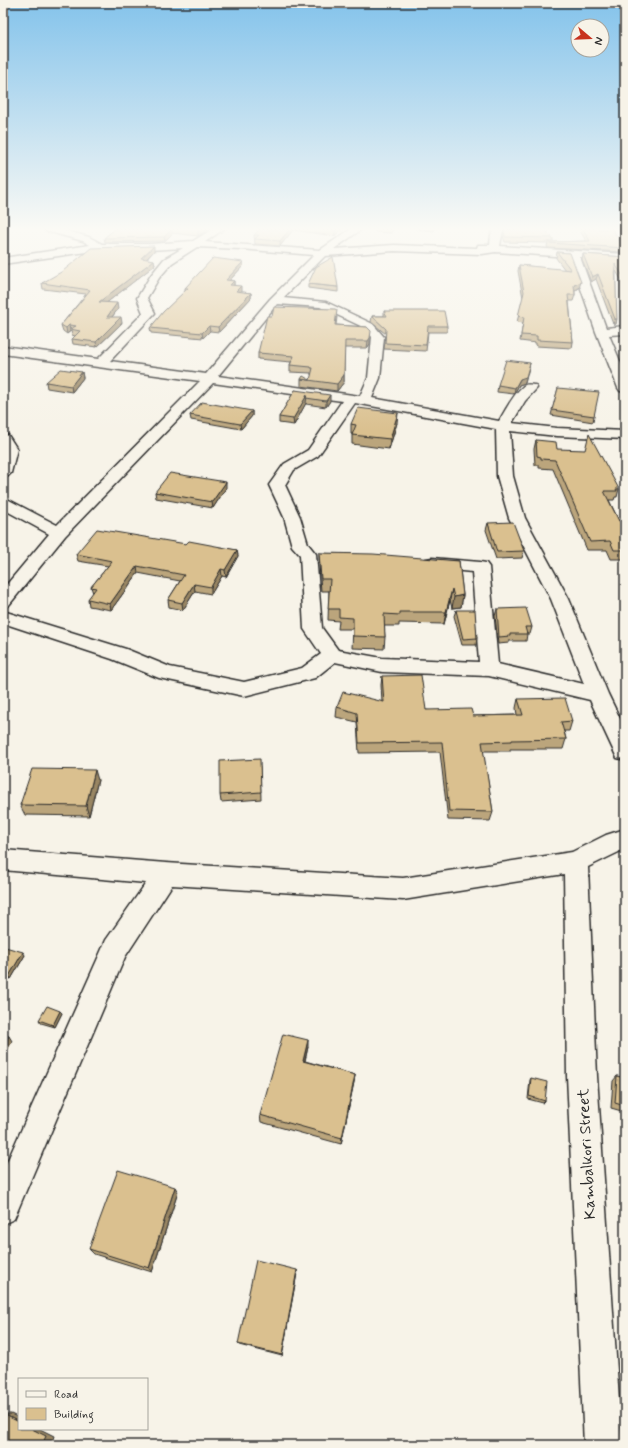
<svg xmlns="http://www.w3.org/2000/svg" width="628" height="1448" font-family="Mynerve,sans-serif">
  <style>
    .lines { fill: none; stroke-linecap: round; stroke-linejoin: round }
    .minor-casing { stroke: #2b2b2b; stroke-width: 3 }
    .minor { fill: #f7f3e8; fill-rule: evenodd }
    .wall { fill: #bba57b; stroke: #2b2b2b }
    .shaded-wall { fill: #998664; stroke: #2b2b2b }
    .building { fill: #dac08f; stroke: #2b2b2b }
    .labels { text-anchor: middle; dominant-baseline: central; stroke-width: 3; stroke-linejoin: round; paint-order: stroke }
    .near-street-label { font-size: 16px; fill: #2b2b2b; stroke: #f7f3e8 }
  </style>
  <rect width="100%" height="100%" fill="#f7f3e8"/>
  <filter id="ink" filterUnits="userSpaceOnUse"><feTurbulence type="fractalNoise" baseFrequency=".025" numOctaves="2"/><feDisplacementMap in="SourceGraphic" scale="8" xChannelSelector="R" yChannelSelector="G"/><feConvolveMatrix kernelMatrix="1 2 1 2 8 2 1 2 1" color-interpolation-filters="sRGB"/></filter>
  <g filter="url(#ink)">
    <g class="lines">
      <g class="minor-casing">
        <path id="minor" d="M44 229H59L89 237 102 244H150L193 241 213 229H224L205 242 320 250 351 229H362L334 249 394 245 477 248 478 245H490L491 234 493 229H503L500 246 625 254V260L580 257 606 328 625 326V334L609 335 625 373V392L620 391 618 388 596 332 570 257 495 252 482 254 394 251 325 256 283 298 326 302 373 324 384 337 380 378 372 398 499 421C505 411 515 391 525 385 528 384 532 385 535 385L537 388 525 401 512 423 557 428 625 431V439L557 436 510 431 513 476 525 518 569 599 608 694 625 729V760L617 758 590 700 489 676 382 672 335 662 315 678 244 696 159 678 112 659 3 623V611L126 649 170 667 244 682 302 668 321 654 304 629 300 555 292 546 284 517 269 485 284 464 308 450 342 401 213 383 65 536 9 605 3 607V589L49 534 3 509V498L9 500 57 525 200 381 3 354V346L98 359 143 313 137 298 151 275 164 259 183 248 150 250H100L3 264V258L90 245 83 241 46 231ZM197 247 241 249 314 255 270 299 206 374 110 361 155 313 147 298 159 278 172 263ZM277 304 320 307 365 328 372 337 368 378 360 396 218 376ZM355 403 496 429 497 476 509 518 551 599 584 684 498 664 489 567 486 563 480 562 432 558 426 559 423 563 426 567 432 568 472 572 479 662 382 658 338 650 322 628 316 554 308 544 300 517 285 485 294 470 318 456Z
          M3 434 8 435 17 449 11 473 8 476 3 478Z
          M625 829V849L588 867 597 1076 622 1445H584L567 1076 564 874 403 900 172 885 125 957 14 1219 3 1224V1171L106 940 146 883 3 870V850L166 863 403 878 572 852 606 835Z"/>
      </g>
      <use href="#minor" class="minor"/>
    </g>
    <path class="wall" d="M115 229H209L198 236 172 233V234L165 241 105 242 104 238Z
      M260 229H343L334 236 293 230 280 246 255 244 254 235Z
      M375 229H393L391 233 375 232Z
      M416 229H435L434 231Z
      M504 229H544L553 238V242L586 241 579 229H612L625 248 623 252 548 248 547 246 548 243 505 242 503 236Z
      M154 251 147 259 154 260 155 265 106 303 118 309 112 317 122 323 97 347 73 344 72 339 75 336 72 335 71 331 67 334 63 331 61 325 86 294 43 289 42 283Z
      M557 252 570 253 579 288 575 291V295L573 301H569L573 342 572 348 536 346V343L520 341 523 323 517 322 523 298 518 271 519 265 565 270 556 258Z
      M583 254 625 257V286L616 271V324H613L596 279 591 282 582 259Z
      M243 262V266L230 280 234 281V286L241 291 240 292 251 293V298L219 332 210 331 203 338 151 333 150 328 185 291V288Z
      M308 284 338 287V292L308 288Z
      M384 311 447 326V332H428L426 351 384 349 386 334 371 322 372 316H384Z
      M337 317 336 325 367 327 370 344 367 348H344V382L337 391 301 386V379L310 380 312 375H311V373L290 372V365L291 362 258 359V353Z
      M530 363 525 383 519 385 514 394 497 392 498 385Z
      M82 372 83 378 72 392 47 388 46 382Z
      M558 388 594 416 593 422 551 415Z
      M295 390 330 401 326 407 306 404V403L294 425 279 423V417Z
      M252 411V416L241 429 191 420 190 415Z
      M397 423 389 449 352 444V434H351V424Z
      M536 440 557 449 619 489 617 497H615L614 500H609L619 521 625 522V559H611L607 550H587L553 469 539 468V465H535L534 449Z
      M226 488 213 508 156 498 155 492Z
      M488 523 524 551 522 558 496 559 486 530Z
      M186 544 237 550 238 556 226 577 222 576 211 594 195 591 183 610 169 607 168 600 180 581 138 573 111 610 89 606 88 599 93 593 91 587 108 566 78 561 76 554Z
      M319 553 459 561 463 595 461 607 452 608 450 600 444 624 399 623V626H384L385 637 384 649 352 648 353 629H338L339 621 328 620 329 591H321L319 564Z
      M497 609 532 627 530 634H527L526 641H509V643L498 644 495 616Z
      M456 610 477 638 476 645H462L454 616Z
      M382 676 426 710 473 716 517 715 516 708 518 699 572 721 569 731H564L566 739 563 749H510V751H483L493 812 490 821 448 820 440 752 359 753 357 722 336 717 337 707 382 702 381 685Z
      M260 766 261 799 221 802 220 795Z
      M98 780 89 816 25 815 20 805Z
      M3 951 25 955 11 979 3 977Z
      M62 1013 55 1027 41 1023 39 1020Z
      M308 1047 305 1061 355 1075 354 1082 341 1144 261 1122 260 1115Z
      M617 1076 625 1078V1112L611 1108 613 1081Z
      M531 1078 545 1101 543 1103 528 1099 530 1080Z
      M178 1192 152 1272 94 1254 89 1249Z
      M297 1270V1273L282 1356 239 1345 238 1344Z"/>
    <path class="shaded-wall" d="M172 229V234L165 241 164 237Z
      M198 229H209L198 236Z
      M290 229H293V230L280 246V241Z
      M338 229H343L334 236 335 231Z
      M3 233H4L5 238 3 239Z
      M154 246V251L142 263 141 258Z
      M154 260 155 265 100 308 99 302Z
      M243 262V266L226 284V280Z
      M598 274 596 279 591 282 592 277Z
      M234 281V285L231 290 230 285Z
      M581 282 579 288 573 291 574 285Z
      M241 286V291L237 296 236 291Z
      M251 293V298L219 332 218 327Z
      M117 303 118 309 108 322 107 317Z
      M121 317 122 323 97 347 96 342Z
      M615 319H617L616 324H613Z
      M69 325 70 331 67 334 66 328Z
      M209 326 210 331 203 338 202 333Z
      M370 337V344L367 348 368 341Z
      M530 363 525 383 519 385 514 394 515 388Z
      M82 372 83 378 72 392 71 386Z
      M344 375V382L337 391V384Z
      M307 395 306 403 294 425 293 419Z
      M330 395V401L326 407V401Z
      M252 411V416L241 429 240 424Z
      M398 413 397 423 389 449 390 439Z
      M226 482V488L213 508 212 502Z
      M237 550 238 556 226 577 225 570Z
      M137 566 138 573 111 610 110 604Z
      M221 569 222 576 211 594V587Z
      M194 584 195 591 183 610 182 603Z
      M452 589 450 600 444 624 446 612Z
      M463 595 461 607 452 608 454 597Z
      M95 770 98 780 89 816 86 806Z
      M23 952 25 955 11 979 9 976Z
      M60 1011 62 1013 55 1027 53 1025Z
      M9 1036 12 1041 3 1058V1046Z
      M308 1040V1047L303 1068V1061Z
      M355 1075 354 1082 341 1144 342 1138Z
      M175 1187 178 1192 152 1272 149 1268Z
      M297 1270V1273L282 1356V1355Z
      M3 1414H11L19 1418V1422Z
      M32 1429H40L54 1436 51 1445H42Z"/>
    <path class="building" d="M115 229H172L164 237 104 238Z
      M260 229H290L280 241 255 239 259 235H254Z
      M316 229H338L335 231Z
      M504 229H544L553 238 505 237 504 231Z
      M583 229H612L625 248 549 243 548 242 590 241Z
      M154 246 141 258 154 260 99 302 117 303 107 317H121L96 342 72 339 80 331 70 329 76 326 69 325 66 328 61 325 90 290 42 283 63 271 91 248Z
      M557 252 570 253 581 282 574 285 575 295H568L573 342 537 340V336L521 335 524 317 518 316 524 292 519 265 571 270Z
      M583 254 625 257V279L615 264 617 319H615L598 274 592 277Z
      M333 257 338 287 308 284 316 267Z
      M213 258 243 262 226 280 234 281 230 285 241 286 236 291 251 293 218 327 209 326 202 333 150 328 163 312 188 288H185Z
      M274 307 335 309 337 310 335 325 367 327 371 331 370 338 368 341H345L344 375 337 384 301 379 303 376 310 380 313 368H311V367L290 365 294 356 258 353 267 316H272Z
      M384 311H444L447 326H428L426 345 385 343 386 329 372 316H387Z
      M506 360 530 363 526 377 520 379 515 388 498 385Z
      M61 369 82 372 71 386 46 382Z
      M558 388 599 392 594 416 552 410Z
      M295 390 330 395 326 401 306 398 307 395 293 419 279 417Z
      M202 402 252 411 240 424 190 415Z
      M358 408 398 413 390 439 352 435 356 425 351 424Z
      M589 434 619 489H616L617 491H604L619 521 625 522V550H614L610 541 590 542 555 460 541 459V457L537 456 536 440 556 442 557 449 585 450Z
      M170 473 226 482 212 502 155 492Z
      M513 522 524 551 497 552 488 523Z
      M97 529 186 544 189 541 237 550 225 570 221 569 211 587 194 584 182 603 168 600 184 575 137 566 110 604 88 599 96 588 91 587 112 561 76 554Z
      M319 553 373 554 459 561 463 595 454 597 452 589 446 612H400V615L384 614 385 637 353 636V618L339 617V609H328L330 579H321Z
      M526 608 532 627H525L527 634H510V636L499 637 497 609Z
      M456 610H475L477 638 463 639Z
      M421 675 426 710 471 709 473 716 523 715 518 699 565 698 572 721 561 722 566 739 512 740V741L482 742 493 812 449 811 442 742 359 743 357 713 337 707 343 692 384 702 382 676Z
      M260 759 261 792 220 795V761Z
      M32 769 95 770 86 806 20 805Z
      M5 947 23 952 9 976 3 975V951Z
      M47 1006 60 1011 53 1025 39 1020Z
      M3 1034 9 1036 3 1046Z
      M283 1034 308 1040 303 1061 355 1075 342 1138 260 1115Z
      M617 1076 625 1078V1106L615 1103Z
      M531 1078 547 1082 545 1101 529 1096Z
      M118 1170 175 1187 149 1268 89 1249Z
      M256 1260 297 1270 282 1355 238 1344Z
      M3 1414 19 1422V1429H32L46 1436 42 1445H3Z"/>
  </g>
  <linearGradient id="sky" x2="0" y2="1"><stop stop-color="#84c3eb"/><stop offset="0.53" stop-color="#fbfaf5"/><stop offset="1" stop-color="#fbfaf5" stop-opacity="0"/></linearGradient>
  <rect width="628" height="432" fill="url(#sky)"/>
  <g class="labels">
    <g class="near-street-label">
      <text transform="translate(587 1154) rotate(-93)">Kambalkori Street</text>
    </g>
  </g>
  <rect width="628" height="1448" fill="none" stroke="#f7f3e8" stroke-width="16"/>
  <rect x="8" y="8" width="612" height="1432" fill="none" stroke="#2b2b2b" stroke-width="1.5" filter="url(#ink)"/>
  <rect x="18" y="1378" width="130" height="52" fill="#f7f3e8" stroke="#a5a39c"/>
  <rect x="26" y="1391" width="20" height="6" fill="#f7f3e8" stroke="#a5a39c"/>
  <text x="54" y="1398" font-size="12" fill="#2b2b2b">Road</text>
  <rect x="26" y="1408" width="20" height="12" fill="#dac08f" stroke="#a5a39c"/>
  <text x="54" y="1418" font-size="12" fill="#2b2b2b">Building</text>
  <g transform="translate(590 38) rotate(109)"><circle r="19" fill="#f7f3e8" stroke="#a5a39c"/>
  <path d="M0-3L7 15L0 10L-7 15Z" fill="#c8321e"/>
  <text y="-6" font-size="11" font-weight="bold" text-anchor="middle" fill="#2b2b2b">N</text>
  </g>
</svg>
